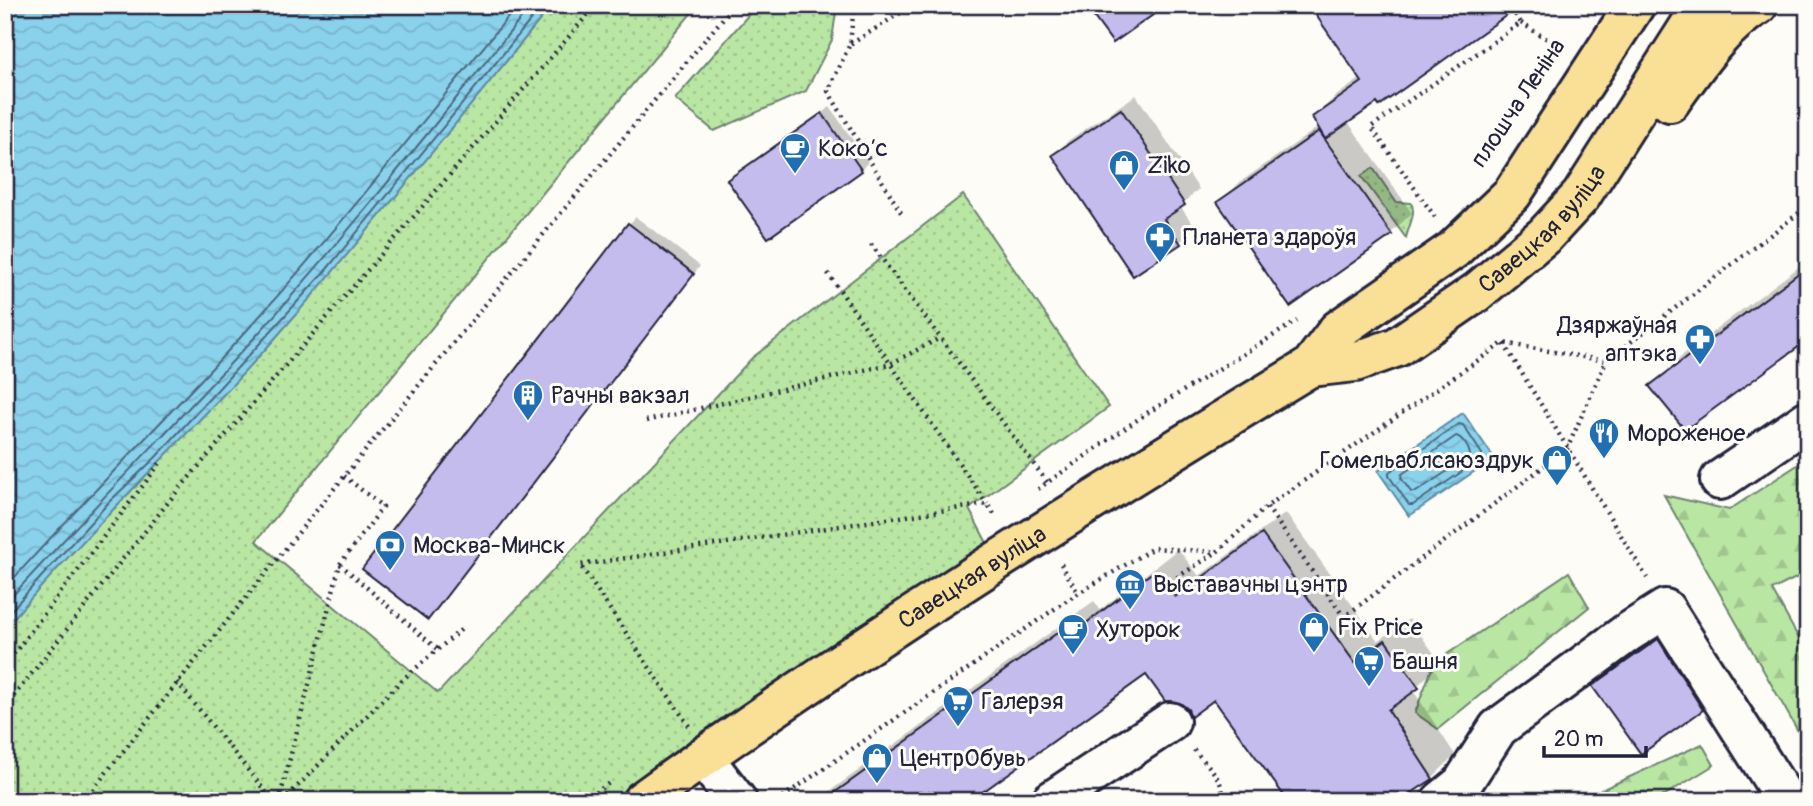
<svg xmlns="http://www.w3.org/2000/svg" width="1813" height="806" font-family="Pangolin,sans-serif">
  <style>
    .grass { fill: url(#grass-dots); stroke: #6e8470; stroke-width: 2 }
    .forest { fill: url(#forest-firs); stroke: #6e8470; stroke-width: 2 }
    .water { fill: url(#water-waves); stroke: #608ba5; stroke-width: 2 }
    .shadow { fill: #0003 }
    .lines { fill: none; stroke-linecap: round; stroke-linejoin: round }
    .shore { stroke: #4c6881; stroke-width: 2 }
    .building { fill: #c5bcee; stroke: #22223b; stroke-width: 2 }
    .minor-casing { stroke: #22223b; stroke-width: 44 }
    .major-casing { stroke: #22223b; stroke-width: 44 }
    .path { stroke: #22223b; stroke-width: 4.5; stroke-dasharray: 2 5; stroke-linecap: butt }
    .minor { stroke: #fdfcf7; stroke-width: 38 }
    .major { stroke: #fadf96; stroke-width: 38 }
    .labels { text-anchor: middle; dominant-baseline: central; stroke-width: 6; stroke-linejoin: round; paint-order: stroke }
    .street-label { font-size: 24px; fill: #22223b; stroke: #fdfcf7 }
    .poi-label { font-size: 24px; fill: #22223b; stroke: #fdfcf7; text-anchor: start }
  </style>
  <defs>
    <pattern id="grass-dots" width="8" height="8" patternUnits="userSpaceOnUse" patternTransform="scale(1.75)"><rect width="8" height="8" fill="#bae6a4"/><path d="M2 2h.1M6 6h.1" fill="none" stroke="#a0c58e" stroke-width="1.8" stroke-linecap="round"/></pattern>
    <pattern id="forest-firs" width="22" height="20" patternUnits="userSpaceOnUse" patternTransform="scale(1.75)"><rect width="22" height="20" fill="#bae6a4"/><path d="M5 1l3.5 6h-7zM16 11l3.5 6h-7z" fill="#a0c58e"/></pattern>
    <pattern id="water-waves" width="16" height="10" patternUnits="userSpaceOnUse" patternTransform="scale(1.75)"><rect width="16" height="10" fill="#8ad1eb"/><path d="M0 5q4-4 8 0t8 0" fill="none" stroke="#77b3ca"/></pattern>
  </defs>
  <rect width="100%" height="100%" fill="#fdfcf7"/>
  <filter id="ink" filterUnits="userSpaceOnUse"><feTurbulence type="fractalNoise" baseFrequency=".0143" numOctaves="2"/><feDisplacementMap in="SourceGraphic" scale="14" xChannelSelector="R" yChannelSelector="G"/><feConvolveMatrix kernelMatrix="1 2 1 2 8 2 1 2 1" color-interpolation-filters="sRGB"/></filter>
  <g filter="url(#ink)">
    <path class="grass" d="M552 5H698L256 541 438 693 752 358 963 195 1109 407 969 509 987 543 615 801H5V628C89 529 183 441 270 344 367 234 459 119 552 5Z
      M757 5H837L832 40 806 91 714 131 675 99Z
      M1373 168 1396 202 1411 203C1417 213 1408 227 1406 238L1361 176Z"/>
    <path class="forest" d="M1808 458V572L1772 590 1808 655V749L1664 495 1729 510Z
      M1569 572 1589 607 1438 729 1415 713 1434 663Z
      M1702 744 1714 765 1655 801H1577Z"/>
    <path class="water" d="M5 5H552C459 119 367 234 270 344 183 441 89 529 5 628Z
      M1463 413 1494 458 1409 516 1378 471Z"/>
    <path class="shadow" d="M1361 78 1377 101 1348 122 1412 213 1391 233 1291 304 1220 203 1240 182 1320 126 1314 117 1336 96Z
      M1136 95 1199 189 1180 206 1195 227 1180 242 1054 155 1069 140Z
      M830 107 868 162 861 170 730 180Z
      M636 217 700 266 435 610 629 224Z
      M1808 260V338L1652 386 1686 352Z
      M1286 513 1378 641 1409 619 1441 663 1413 690 1455 755 1432 778 1215 698 1189 708 1147 672 968 801H816L1094 601 1100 610 1178 549 1199 576Z
      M1674 625 1717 694 1702 709 1595 686 1610 671Z"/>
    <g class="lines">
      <path class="shore" d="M1459 424 1463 425 1482 454V458L1413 505H1409L1389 476V472Z
        M1456 436C1462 437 1470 449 1470 456L1416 492H1411L1401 478 1402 474Z
        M5 588C84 499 169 416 249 328 343 224 429 113 518 5
        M5 604C87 513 173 426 256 336 352 230 441 116 532 5
        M5 617 110 501 156 457 262 341 327 269 543 5"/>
    </g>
    <path class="building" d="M1085 5H1167L1113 43Z
      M1309 5H1521L1379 106 1377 103 1325 139 1312 117 1362 82Z
      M1121 109 1185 205 1164 219 1181 244 1133 276 1052 155Z
      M822 113 862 171 768 238 727 180Z
      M1319 131 1392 235 1290 307 1217 202Z
      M628 223 694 274 428 620 362 569Z
      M1808 266V340L1685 430 1649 386Z
      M1262 534 1355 663 1385 640 1419 688 1388 710 1433 779 1399 801H1288L1214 700 1191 717 1188 709 1180 703 1165 701 1146 675 970 801H823L1071 623 1076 631 1154 571 1175 597Z
      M1658 639 1703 710 1641 754 1592 686Z"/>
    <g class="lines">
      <g class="minor-casing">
        <path id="minor" d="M1720 480 1808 420
          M703 757 737 801
          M1051 801 1170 722
          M1441 801 1462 784 1498 728 1627 633 1665 609 1782 794 1784 801"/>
      </g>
      <g class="major-casing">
        <g id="major">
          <path d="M1670 102C1696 66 1719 29 1758 5"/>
          <path id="s1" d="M1310 367 1355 362 1397 347 1477 292 1545 235 1581 196 1703 5"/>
          <path id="s2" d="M642 801C857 645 1083 505 1310 367L1338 330 1453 250 1512 194 1635 5"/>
        </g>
      </g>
      <path class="path" d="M854 5 850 44 828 91 903 216
        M1521 23 1565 50
        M851 44 913 5
        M1435 217 1371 127 1521 23 1509 5
        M871 244 1047 482
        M828 273 987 504
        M1504 344 1647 578
        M646 421 890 364 940 338
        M1038 489 1147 413 1297 321
        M1267 507 1344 617 1567 449 1606 361
        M340 564 383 507 344 476
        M1061 564 1078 593
        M1165 585 1217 552
        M5 665 161 462
        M177 682 273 801
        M5 707 174 495 596 5
        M689 726 580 565 987 504 996 517
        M1194 750C1205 763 1227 781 1222 801
        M84 801C296 531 515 268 734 5
        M279 801 340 564 438 650
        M283 801 402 680 463 628
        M584 801 609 783
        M777 801 1066 601 1153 548 1217 552 1266 507 1503 343 1606 361 1808 206"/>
      <use href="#minor" class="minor"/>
      <use href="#major" class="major"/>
    </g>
  </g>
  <defs>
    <g id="cafe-pin" transform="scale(1.575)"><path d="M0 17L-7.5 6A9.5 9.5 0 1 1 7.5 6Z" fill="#1f6fb2" stroke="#fdfcf7"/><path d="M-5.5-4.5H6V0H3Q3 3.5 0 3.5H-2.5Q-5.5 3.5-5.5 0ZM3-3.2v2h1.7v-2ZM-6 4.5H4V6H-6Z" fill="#fff"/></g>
    <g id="shop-pin" transform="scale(1.575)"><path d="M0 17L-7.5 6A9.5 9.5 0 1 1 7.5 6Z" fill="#1f6fb2" stroke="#fdfcf7"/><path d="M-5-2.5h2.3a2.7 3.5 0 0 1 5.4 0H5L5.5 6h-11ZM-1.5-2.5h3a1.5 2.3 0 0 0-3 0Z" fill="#fff"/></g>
    <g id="pharmacy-pin" transform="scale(1.575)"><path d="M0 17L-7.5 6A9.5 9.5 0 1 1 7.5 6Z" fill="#1f6fb2" stroke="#fdfcf7"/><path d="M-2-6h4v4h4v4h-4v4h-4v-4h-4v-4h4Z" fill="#fff"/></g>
    <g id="building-pin" transform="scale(1.575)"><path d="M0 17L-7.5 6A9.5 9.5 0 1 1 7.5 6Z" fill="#1f6fb2" stroke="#fdfcf7"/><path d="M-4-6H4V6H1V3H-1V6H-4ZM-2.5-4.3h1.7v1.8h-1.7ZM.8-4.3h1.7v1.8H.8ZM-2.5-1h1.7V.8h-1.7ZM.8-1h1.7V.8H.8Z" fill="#fff"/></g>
    <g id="restaurant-pin" transform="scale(1.575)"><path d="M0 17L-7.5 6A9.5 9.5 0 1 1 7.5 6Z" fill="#1f6fb2" stroke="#fdfcf7"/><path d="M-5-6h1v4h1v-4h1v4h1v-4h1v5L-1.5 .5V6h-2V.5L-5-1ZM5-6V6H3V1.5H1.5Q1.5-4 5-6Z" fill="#fff"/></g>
    <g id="bank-pin" transform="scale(1.575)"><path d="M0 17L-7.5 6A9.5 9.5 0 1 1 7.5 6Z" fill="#1f6fb2" stroke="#fdfcf7"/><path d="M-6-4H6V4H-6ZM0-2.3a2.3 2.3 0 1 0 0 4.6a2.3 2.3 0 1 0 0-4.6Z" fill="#fff"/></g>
    <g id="museum-pin" transform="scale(1.575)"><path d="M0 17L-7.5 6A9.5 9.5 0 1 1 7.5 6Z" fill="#1f6fb2" stroke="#fdfcf7"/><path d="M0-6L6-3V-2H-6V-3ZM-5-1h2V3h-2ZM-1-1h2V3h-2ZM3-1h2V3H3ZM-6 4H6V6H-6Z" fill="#fff"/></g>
    <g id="supermarket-pin" transform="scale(1.575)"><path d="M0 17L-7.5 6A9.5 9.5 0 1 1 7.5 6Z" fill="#1f6fb2" stroke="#fdfcf7"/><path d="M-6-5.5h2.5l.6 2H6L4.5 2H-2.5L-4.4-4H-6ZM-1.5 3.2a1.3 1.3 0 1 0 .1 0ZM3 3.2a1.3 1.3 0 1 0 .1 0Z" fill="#fff"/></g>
  </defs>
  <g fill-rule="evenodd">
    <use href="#cafe-pin" x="795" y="148"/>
    <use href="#shop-pin" x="1124" y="165"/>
    <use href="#pharmacy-pin" x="1160" y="237"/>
    <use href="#pharmacy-pin" x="1700" y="339"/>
    <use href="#building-pin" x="528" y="395"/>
    <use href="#restaurant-pin" x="1604" y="433"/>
    <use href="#shop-pin" x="1557" y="460"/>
    <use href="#bank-pin" x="390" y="545"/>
    <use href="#museum-pin" x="1130" y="584"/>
    <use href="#shop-pin" x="1314" y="627"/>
    <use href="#cafe-pin" x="1073" y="629"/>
    <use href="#supermarket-pin" x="1369" y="661"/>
    <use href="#supermarket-pin" x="958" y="701"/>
    <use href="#shop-pin" x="877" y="758"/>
  </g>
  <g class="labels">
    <g class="street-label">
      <text transform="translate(1518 103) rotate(-56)">плошча Леніна</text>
      <text stroke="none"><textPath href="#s1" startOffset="278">Савецкая вуліца</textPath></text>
      <text stroke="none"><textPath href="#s2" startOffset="399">Савецкая вуліца</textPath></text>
    </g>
    <g class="poi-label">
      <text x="818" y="148">Кокоʼс</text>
      <text x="1147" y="165">Ziko</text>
      <text x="1183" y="237">Планета здароўя</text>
      <text x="1677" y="325" text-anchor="end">Дзяржаўная<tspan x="1677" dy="28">аптэка</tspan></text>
      <text x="551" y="395">Рачны вакзал</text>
      <text x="1627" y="433">Мороженое</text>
      <text x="1534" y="460" text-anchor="end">Гомельаблсаюздрук</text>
      <text x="413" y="545">Москва-Минск</text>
      <text x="1153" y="584">Выставачны цэнтр</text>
      <text x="1337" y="627">Fix Price</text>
      <text x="1096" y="629">Хуторок</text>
      <text x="1392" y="661">Башня</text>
      <text x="981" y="701">Галерэя</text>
      <text x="900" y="758">ЦентрОбувь</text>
    </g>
  </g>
  <rect width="1813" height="806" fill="none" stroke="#fdfcf7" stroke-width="28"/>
  <rect x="14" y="14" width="1785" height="778" fill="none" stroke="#22223b" stroke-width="2.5" filter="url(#ink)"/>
  <path d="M1544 746v10h102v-10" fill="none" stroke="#22223b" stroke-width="3.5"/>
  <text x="1554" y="746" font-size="21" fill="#22223b" stroke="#fdfcf7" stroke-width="5" paint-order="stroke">20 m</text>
</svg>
